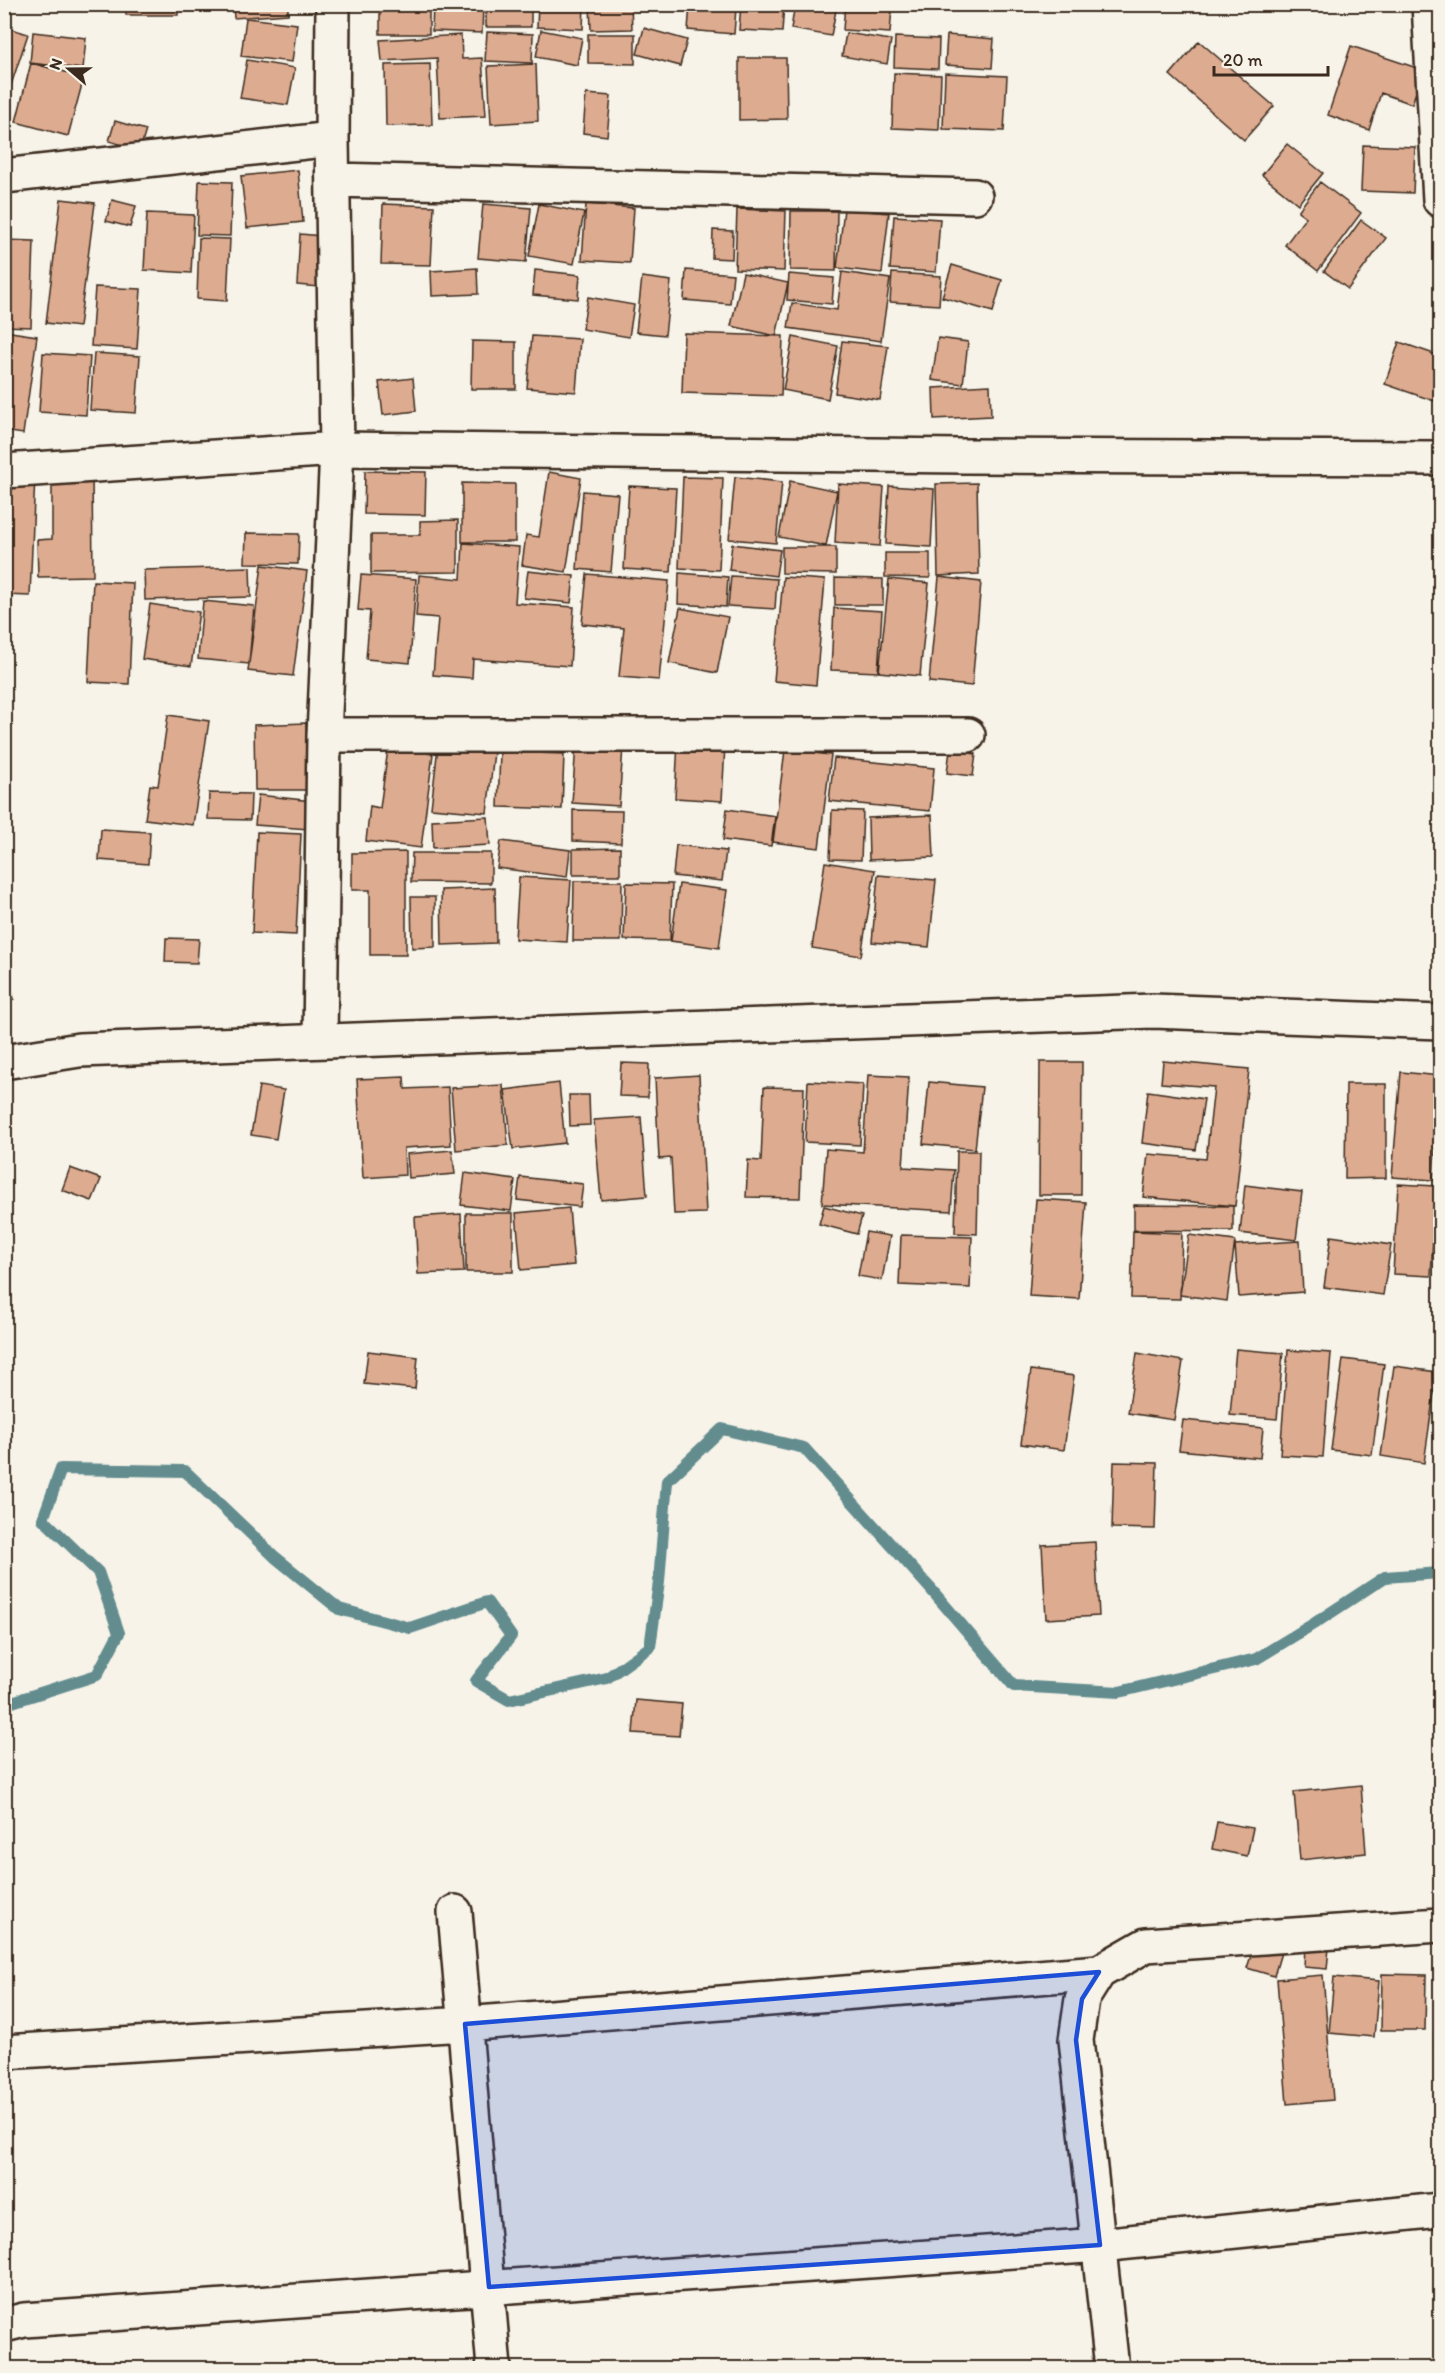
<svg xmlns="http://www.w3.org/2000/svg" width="1445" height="2373" font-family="Itim,sans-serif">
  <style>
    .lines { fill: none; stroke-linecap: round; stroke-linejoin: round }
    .stream { stroke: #638c8f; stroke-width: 12 }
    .building { fill: #ddab90; stroke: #3b2a1e; stroke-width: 1.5 }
    .street-casing { stroke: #3b2a1e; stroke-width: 38 }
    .street { stroke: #f7f3e8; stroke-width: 33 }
    .marked { fill: #1d4ed8; fill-opacity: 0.2; stroke: #1d4ed8; stroke-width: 4.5; stroke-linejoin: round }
  </style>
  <rect width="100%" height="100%" fill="#f7f3e8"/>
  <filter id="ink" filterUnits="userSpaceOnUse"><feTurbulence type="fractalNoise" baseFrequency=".0167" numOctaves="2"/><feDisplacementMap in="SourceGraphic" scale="12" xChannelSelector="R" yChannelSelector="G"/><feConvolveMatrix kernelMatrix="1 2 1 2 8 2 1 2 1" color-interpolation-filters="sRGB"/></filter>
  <g filter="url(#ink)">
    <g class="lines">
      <path class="stream" d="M4 1703 12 1702 97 1675 119 1633 98 1572 43 1519 61 1469 185 1471 275 1557 339 1609 410 1628 487 1602 511 1636 476 1681 509 1700 607 1678 650 1647 659 1582 667 1481 722 1429 804 1448 929 1587 1014 1686 1119 1692 1256 1659 1315 1623 1385 1577 1440 1573"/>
    </g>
    <path class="building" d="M126 4H178V15H126Z
      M233 4H288V14L234 18Z
      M433 4H483L482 33 432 31Z
      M486 4H531V27H486Z
      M538 4H584L583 29 537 27Z
      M590 4H631L632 29 591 30Z
      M690 4 736 8 734 34 688 30Z
      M741 4H784L782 32 739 30Z
      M795 4 836 10 831 36 791 29Z
      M845 4 892 7 890 33 843 30Z
      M380 5H429V34H380Z
      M246 18 297 24 292 62 241 56Z
      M4 27 28 34 4 106Z
      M644 28 687 40 680 66 637 54Z
      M541 30 582 38 577 65 536 57Z
      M33 32 86 38 83 69 30 63Z
      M487 32 533 34 532 63 485 61Z
      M846 33 891 40 887 64 842 56Z
      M588 34H635V64L588 63Z
      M461 35 462 59 482 58 486 116 440 118 437 58 382 61 380 40Z
      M947 35 994 39 992 68 945 65Z
      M895 37 939 39 938 69 894 67Z
      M1199 41 1274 106 1244 140 1170 75Z
      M1351 46 1423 70 1412 104 1381 93 1369 130 1328 115Z
      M739 58H786L787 119 739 120Z
      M247 60 295 68 288 105 240 98Z
      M31 63 84 77 68 136 16 122Z
      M430 64 432 125 386 126 385 65Z
      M536 64 538 121 491 124 488 66Z
      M894 73 941 75 939 130 892 128Z
      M945 73 1007 76 1004 131 943 129Z
      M586 94 611 96 607 136 583 133Z
      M115 121 146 130 140 150 109 141Z
      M1287 144 1323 173 1298 204 1262 175Z
      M1363 145 1415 147 1413 193 1361 191Z
      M298 170 303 222 247 228 241 176Z
      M199 181 232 182 230 236 197 235Z
      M1320 182 1361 213 1318 271 1285 245 1306 217 1298 211Z
      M61 199 95 203 79 327 46 323Z
      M112 200 136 206 130 227 106 221Z
      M383 204 434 206 431 265 381 264Z
      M483 204 531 208 526 262 478 258Z
      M539 204 584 213 574 264 529 256Z
      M586 204 634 208 630 263 582 260Z
      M737 209 786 211 784 271 735 269Z
      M844 209 889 213 882 273 837 268Z
      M791 211H837L836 271 790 270Z
      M147 213 194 215 191 273 144 270Z
      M894 216 940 219 936 272 890 269Z
      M1361 220 1386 238 1348 289 1324 271Z
      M713 230 733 231 732 259 712 258Z
      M300 234 322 236 319 287 297 285Z
      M199 238 230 239 227 301 197 299Z
      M4 240 34 241 31 327 4 326Z
      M952 265 1002 280 993 312 942 297Z
      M477 268 478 294 432 296 431 271Z
      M535 270 580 275 578 299 533 295Z
      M686 270 733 274 730 304 684 300Z
      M842 272 890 279 881 341 788 328 792 303 837 310Z
      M743 273 788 283 776 336 731 326Z
      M892 273 941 276 939 305 890 302Z
      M789 274 834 278 832 304 787 300Z
      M642 277 671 281 665 335 636 332Z
      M95 287 141 289 137 349 91 346Z
      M588 297 634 305 629 337 582 329Z
      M4 331 37 336 23 434 4 431Z
      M684 333 783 336 781 396 682 393Z
      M532 336 580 339 576 392 527 388Z
      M793 337 838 346 828 399 783 390Z
      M938 338 968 342 963 384 932 380Z
      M472 341 516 342V389H471Z
      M842 341 888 346 880 400 835 393Z
      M1399 342 1440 356V403L1385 384Z
      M43 353 90 356 86 415 39 412Z
      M94 353 140 356 136 413 90 410Z
      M413 378 416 411 383 415 379 382Z
      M990 385 991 416 934 419 933 388Z
      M365 471 426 472 425 515 364 514Z
      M92 472 93 576 38 577 37 540 52 539V473Z
      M549 472 581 478 566 572 522 565 526 535 539 537Z
      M4 473 35 475 30 596 4 595Z
      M683 477 723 478 719 570 679 568Z
      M735 477 782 482 776 543 729 539Z
      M790 481 837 491 826 546 779 537Z
      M462 483 515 484V542H462Z
      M977 483 979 574 938 576 936 484Z
      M838 484 884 487 880 546 835 543Z
      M629 486 676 488 671 572 624 569Z
      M889 486 934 489 931 547 886 544Z
      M583 491 618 494 611 572 577 569Z
      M458 520V572L371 573V535H420V521Z
      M246 533 299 534 298 564 245 563Z
      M463 543 519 547 515 603 574 607 570 666 473 659 472 678 433 675 438 618 416 616 419 575 461 579Z
      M732 544 780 550 776 576 729 570Z
      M782 547H836V574L782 573Z
      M885 553H930V578L885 577Z
      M262 565 307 571 293 676 248 671Z
      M250 567 251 597 145 600 144 570Z
      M528 571 574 576 571 603 524 598Z
      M679 573 728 577 726 607 678 604Z
      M587 574 669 581 659 680 619 677 624 628 582 624Z
      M361 575 416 579 410 663 366 659 370 611 358 610Z
      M731 576 777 579 775 609 728 606Z
      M783 577 825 580 816 685 774 681Z
      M939 577 981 582 972 686 929 682Z
      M835 578 883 579V605H835Z
      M889 579 929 583 920 676 879 672Z
      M93 581 133 583 129 684 88 682Z
      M203 601 254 606 249 664 198 659Z
      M150 604 199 612 191 666 142 659Z
      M680 608 728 617 717 673 669 663Z
      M834 608 882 611 878 672 831 670Z
      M168 715 209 721 193 825 145 819 150 785 158 786Z
      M306 723 307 790H255L254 725Z
      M678 742 725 745 722 801 675 798Z
      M576 744 623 747 619 806 572 803Z
      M438 746 494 752 487 813 431 808Z
      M388 749 433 754 421 848 366 841 370 806 380 808Z
      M785 750 831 755 819 848 773 842Z
      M950 750 976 754 973 776 947 773Z
      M500 752 564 754 562 809 498 807Z
      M834 758 934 768 930 811 829 801Z
      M209 793 251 794 250 820 208 819Z
      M258 795 312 801 309 829 255 825Z
      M727 809 775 816 771 846 723 840Z
      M573 810 622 811 621 843 573 841Z
      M832 810 863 811 861 860 830 859Z
      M932 815 934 857 869 860 868 818Z
      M488 817 490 845 433 848 432 820Z
      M101 829 150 832 148 864 99 860Z
      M257 832 301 834 296 935 252 933Z
      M501 841 570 850 567 877 497 868Z
      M676 845 726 851 722 881 673 876Z
      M620 848V875H573V849Z
      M406 852V955H370V890H352V853Z
      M412 853H491V883L411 882Z
      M825 862 875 870 861 956 812 948Z
      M878 875 936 880 929 947 872 942Z
      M519 877 571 880 567 942 515 939Z
      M574 881H622L621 941H573Z
      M626 883 672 884 670 941 624 940Z
      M679 884 727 890 719 948 671 941Z
      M495 888 496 943 442 945 441 890Z
      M411 897H435V947L412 948Z
      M166 938 199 939 197 963 165 962Z
      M4 963 14 999 4 1002Z
      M1163 1061 1249 1069 1235 1206 1143 1197 1148 1154 1206 1159 1214 1087 1161 1083Z
      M1040 1062H1082L1081 1195H1039Z
      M621 1063 649 1064 648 1097 619 1096Z
      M1401 1072 1440 1076 1433 1180 1392 1177Z
      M699 1075 706 1213 674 1214 671 1158 659 1159 655 1078Z
      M868 1075 909 1077 903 1167 954 1170 951 1211 822 1204 826 1149 863 1152Z
      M404 1077 405 1089 448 1087 451 1145 404 1148 405 1175 363 1178 357 1079Z
      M808 1081 863 1084 860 1145 805 1142Z
      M929 1082 982 1087 975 1149 923 1144Z
      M559 1083 565 1143 513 1149 505 1090Z
      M1346 1084H1386V1178L1345 1179Z
      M503 1085 508 1145 456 1150 451 1088Z
      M259 1086 284 1090 276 1139 251 1135Z
      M764 1087 804 1088 800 1198 746 1197 748 1160 761 1161Z
      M1148 1091 1204 1099 1196 1150 1142 1143Z
      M569 1095H589L590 1125 570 1126Z
      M641 1117 647 1196 601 1200 594 1120Z
      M452 1150 455 1174 409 1178 407 1154Z
      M957 1151H979L977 1234 955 1233Z
      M4 1159H7L5 1203H4Z
      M70 1168 101 1179 92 1201 62 1190Z
      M465 1173 515 1180 511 1211 461 1205Z
      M520 1177 583 1184 580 1207 517 1200Z
      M1398 1184 1436 1186 1431 1276 1393 1274Z
      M1245 1185 1302 1192 1296 1240 1240 1233Z
      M1036 1199 1086 1202 1079 1299 1029 1296Z
      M1134 1205 1233 1206V1231L1134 1230Z
      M824 1206 862 1216 857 1234 819 1224Z
      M569 1208 574 1265 521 1270 516 1213Z
      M466 1213H513V1272H466Z
      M461 1214 464 1272 418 1274 415 1217Z
      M1133 1231 1182 1233 1180 1299 1131 1298Z
      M866 1232 890 1236 882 1280 858 1276Z
      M901 1235 972 1237 970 1288 899 1285Z
      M1189 1235 1235 1241 1227 1301 1180 1295Z
      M1331 1236 1391 1245 1383 1295 1324 1287Z
      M1300 1241 1303 1292 1239 1297 1235 1245Z
      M1236 1349 1283 1353 1277 1419 1230 1415Z
      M1288 1350 1331 1353 1323 1457 1280 1455Z
      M368 1351 418 1357 415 1389 364 1384Z
      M1137 1353 1183 1361 1174 1420 1128 1413Z
      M1343 1359 1384 1364 1372 1455 1331 1450Z
      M1394 1366 1437 1372 1424 1463 1381 1456Z
      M1031 1370 1074 1376 1064 1450 1021 1444Z
      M1183 1420 1263 1428 1260 1458 1179 1450Z
      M1440 1430V1484L1434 1483Z
      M1114 1462 1157 1463 1155 1529 1112 1528Z
      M1095 1542 1099 1616 1046 1619 1042 1545Z
      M636 1700 682 1704 679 1736 633 1733Z
      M1361 1785 1366 1853 1300 1860 1294 1792Z
      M1217 1822 1253 1828 1247 1856 1212 1849Z
      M1256 1940 1282 1949 1274 1976 1247 1968Z
      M1305 1946 1329 1948 1327 1969 1304 1967Z
      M1382 1974 1426 1975 1425 2030H1381Z
      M1323 1975 1333 2100 1287 2104 1277 1979Z
      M1334 1977 1379 1981 1374 2037 1329 2033Z
      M1440 2033V2062H1435L1434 2034Z"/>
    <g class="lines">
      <g class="street-casing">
        <path id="street" d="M1429 4 1440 200
          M4 176 332 139
          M333 180 975 196
          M4 471 337 449 963 456 1440 458
          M324 735H968
          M320 1041 324 735 337 449 332 139 333 4
          M4 1062 79 1050 1153 1011 1440 1022
          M455 1912 494 2368
          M4 2052 465 2024 1099 1972
          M4 2325 24 2320 1100 2245 1440 2210
          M1112 2368 1076 2040 1082 1999 1099 1972 1146 1945 1440 1925"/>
      </g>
      <use href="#street" class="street"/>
    </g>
  </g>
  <path class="marked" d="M1099 1972 1082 1999 1076 2040 1100 2245 489 2287 465 2024Z"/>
  <rect width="1445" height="2373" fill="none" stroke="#f7f3e8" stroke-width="24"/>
  <rect x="12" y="12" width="1421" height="2349" fill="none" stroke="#3b2a1e" stroke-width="2" filter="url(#ink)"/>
  <g transform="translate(69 69) rotate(290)" stroke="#f7f3e8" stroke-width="4.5" paint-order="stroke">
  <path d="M0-4.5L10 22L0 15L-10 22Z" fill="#3b2a1e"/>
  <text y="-9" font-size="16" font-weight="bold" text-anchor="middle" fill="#3b2a1e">N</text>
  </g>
  <path d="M1214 66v9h114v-9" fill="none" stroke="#3b2a1e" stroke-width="3"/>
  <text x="1223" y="66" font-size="18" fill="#3b2a1e" stroke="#f7f3e8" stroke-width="4.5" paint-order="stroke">20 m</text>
</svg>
